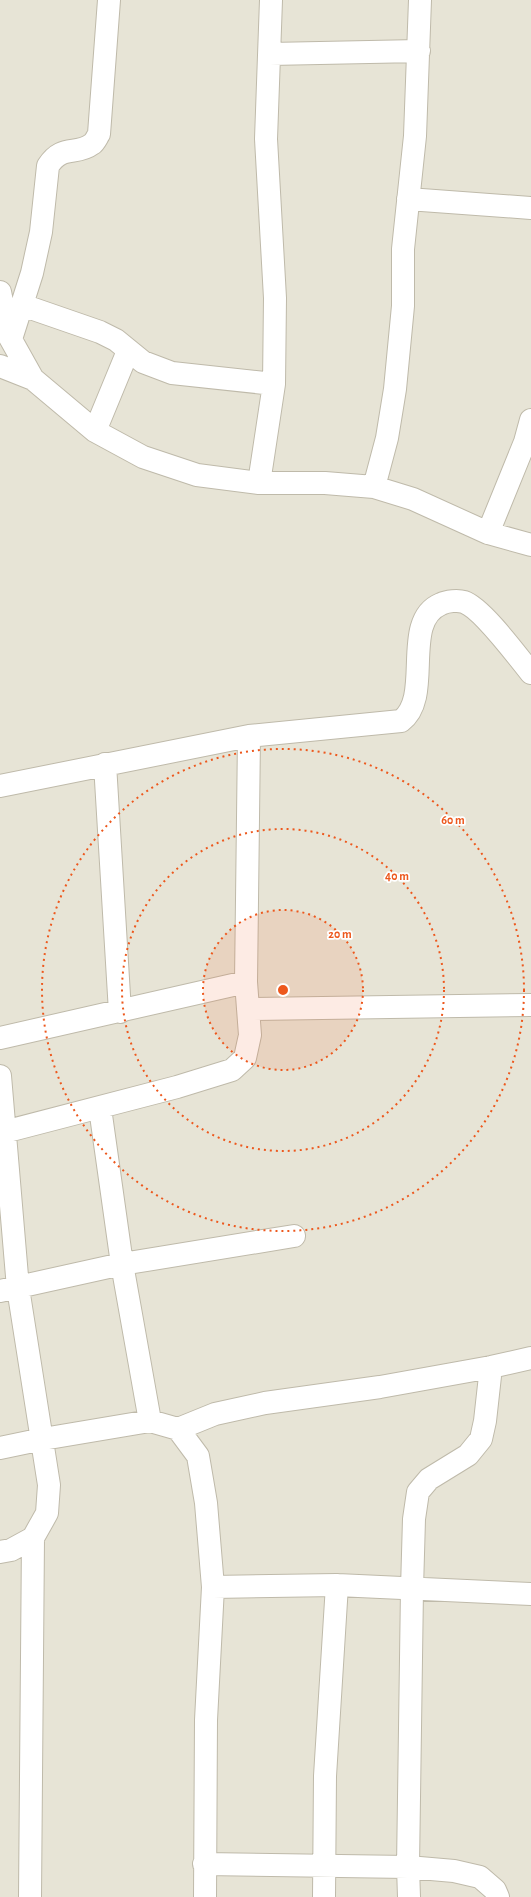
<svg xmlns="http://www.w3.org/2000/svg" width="531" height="1897" font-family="'Alegreya Sans',sans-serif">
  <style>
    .residential { fill: #e7e4d6 }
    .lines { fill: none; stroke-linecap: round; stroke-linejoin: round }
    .minor-casing { stroke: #bfbaaa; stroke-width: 24 }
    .minor { stroke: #fff; stroke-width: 22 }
    .ring { fill: none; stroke: #ed581d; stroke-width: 2; stroke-dasharray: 2 4 }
    .centre { fill: #ed581d; stroke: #fff; stroke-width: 2 }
    .ring-label { font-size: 12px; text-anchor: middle; font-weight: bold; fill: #ed581d; stroke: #fff; stroke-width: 3.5; stroke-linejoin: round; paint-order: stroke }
  </style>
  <rect width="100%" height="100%" fill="#f3f1e8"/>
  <path class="residential" d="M0 0H531V1897H0Z"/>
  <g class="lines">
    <g class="minor-casing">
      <path id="minor" d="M270 54 419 51
        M408 199 531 208
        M0 292 9 336 33 379 95 431 143 457 197 475 259 483H325L374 487 413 499 488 533 531 545
        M22 305 100 332 116 340 143 362 172 373 274 384
        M11 339 32 273 41 232 48 166C62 144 76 156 92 144 95 142 97 137 99 134L109 0
        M0 366 33 379
        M95 431 128 351
        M259 483 274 384 275 298 266 139 271 0
        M374 487 387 438 395 389 403 306V249L415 136 420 0
        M488 533 525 442 531 420
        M105 764 120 1012
        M0 786 249 736 401 721C434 697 400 621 441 604 447 601 458 600 464 602 482 608 518 657 531 673
        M248 1009 531 1005
        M0 1038 246 982
        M0 1076 18 1288 49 1485 47 1513 33 1538 11 1550 0 1552
        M100 1108 122 1264 150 1421 178 1429 198 1456 206 1503 213 1587 206 1720 205 1897
        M0 1133 177 1087 232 1070 245 1058 250 1035 246 982 249 736
        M0 1291 122 1264 294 1236
        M178 1429 215 1414 265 1403 380 1387 491 1367 531 1358
        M0 1448 43 1439 150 1421
        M213 1587 337 1585 531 1594
        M204 1864 408 1867 454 1871 480 1877 495 1890 498 1897
        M30 1897 33 1538
        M324 1897 325 1776 337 1585
        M409 1897 408 1867 412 1589 414 1519 418 1492 429 1479 468 1455 481 1439 485 1421 491 1367"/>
    </g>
    <use href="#minor" class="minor"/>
  </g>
  <circle cx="283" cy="990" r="80" fill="#ed581d" fill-opacity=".12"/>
  <g class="ring">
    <circle cx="283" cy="990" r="80"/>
    <circle cx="283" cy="990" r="161"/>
    <circle cx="283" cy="990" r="241"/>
  </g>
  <circle cx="283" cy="990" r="6" class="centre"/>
  <g class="ring-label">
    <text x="453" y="824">60 m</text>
    <text x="397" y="880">40 m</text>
    <text x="340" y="938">20 m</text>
  </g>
</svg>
